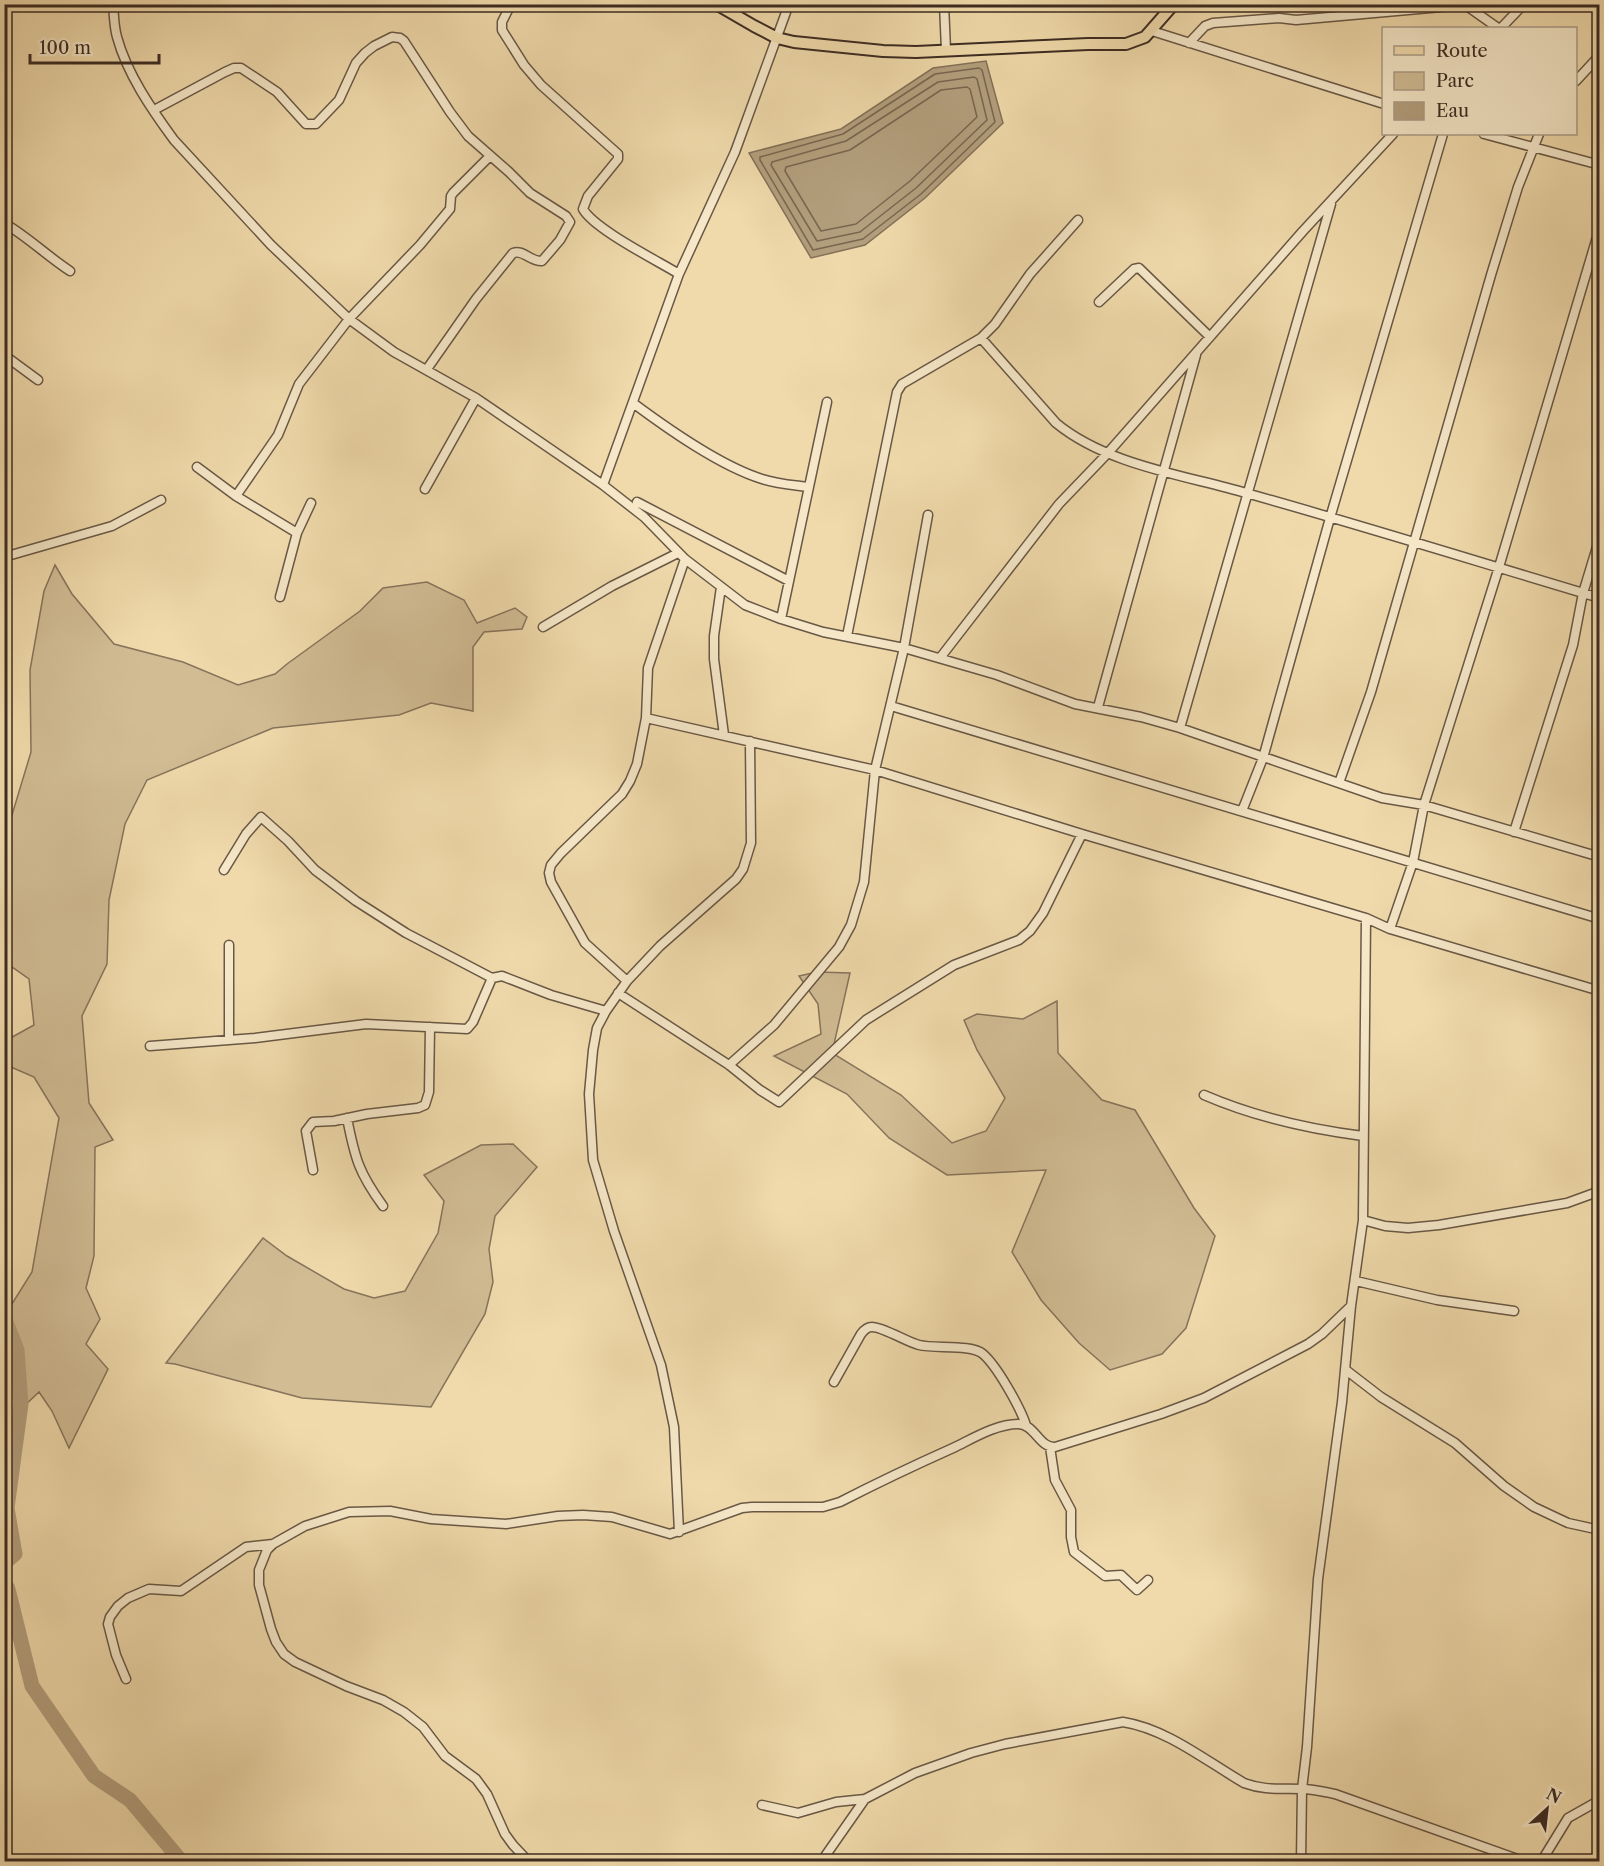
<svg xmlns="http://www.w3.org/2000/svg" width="1604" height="1866" font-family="'Libre Caslon Text',serif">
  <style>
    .green { fill: #d1bc94; stroke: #86745c; stroke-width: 1.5 }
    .water { fill: #b39f7d; stroke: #837159; stroke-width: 1.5 }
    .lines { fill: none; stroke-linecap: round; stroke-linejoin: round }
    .shore { stroke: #786650; stroke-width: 1.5 }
    .river { stroke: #b39f7d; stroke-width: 15 }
    .minor-casing { stroke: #695845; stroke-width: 11 }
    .major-casing { stroke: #3c2c23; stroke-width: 14 }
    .minor { stroke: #f5e7c8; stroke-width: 8 }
    .major { stroke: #f0daab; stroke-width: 10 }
  </style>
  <rect width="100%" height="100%" fill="#f0daab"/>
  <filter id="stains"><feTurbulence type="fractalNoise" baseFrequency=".00333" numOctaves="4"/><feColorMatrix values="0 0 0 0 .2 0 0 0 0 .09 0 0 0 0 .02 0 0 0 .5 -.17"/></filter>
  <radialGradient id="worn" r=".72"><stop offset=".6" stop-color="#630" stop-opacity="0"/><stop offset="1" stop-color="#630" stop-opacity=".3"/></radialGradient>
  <path class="green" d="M55 565 72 594 114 644 183 662 238 685 275 674 287 664 360 611 383 588 427 582 464 600 477 623 515 608 527 617 522 629 484 632 473 647V711L431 703 399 715 273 728 147 780 125 824 109 900 107 964 82 1016 89 1103 113 1140 95 1147 94 1256 86 1288 100 1319 86 1344 108 1369 69 1448 52 1411 39 1392 4 1425 5 1315 32 1272 59 1118 34 1077 4 1064 5 1041 34 1025 29 979 5 962V838L31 752 30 670 44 591Z
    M817 972 850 973 832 1053 901 1095 952 1143 986 1131 1005 1098 977 1050 964 1020 977 1014 1023 1019 1057 1001 1058 1053 1102 1100 1135 1110 1194 1208 1215 1236 1186 1328 1162 1354 1110 1370 1079 1343 1041 1300 1012 1252 1046 1170 947 1175 889 1138 847 1094 774 1056 821 1034 818 1004 799 976Z
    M513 1144 537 1167 495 1216 489 1249 493 1282 485 1314 431 1407 302 1398 175 1364 166 1363 263 1238 287 1256 344 1289 374 1298 405 1291 438 1233 444 1201 424 1175 481 1145Z"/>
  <path class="water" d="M986 61 1003 123 925 198 865 245 811 258 749 153 841 129 933 68Z"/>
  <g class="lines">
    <path class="shore" d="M979 68 982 70 995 122 921 194 863 239 813 250 760 160V157L843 134 935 74Z
      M974 77 977 79 987 120 916 188 860 232 817 241 771 165 772 162 846 141 938 82Z
      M967 87 970 89 977 117 910 181 856 224 821 231 785 171 786 167 850 150 941 90Z"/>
    <path class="river" d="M4 1317 17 1350 21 1404 7 1508 15 1554 4 1563
      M4 1582 8 1589 32 1686 94 1776 130 1800 182 1862"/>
    <g class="minor-casing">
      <path id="minor" d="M113 4C114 15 114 27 117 37 127 74 152 110 174 140L271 245 349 319 394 352 476 398 603 485 644 517 685 559 745 605 781 619 823 632 904 648 928 515
        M511 4 502 22V30L524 65 541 85 618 154V159L588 196 583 209C594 229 658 261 679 274
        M944 4 946 50
        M1464 4 1498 28
        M1501 28 1524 4
        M1152 31 1384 104
        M1189 43 1205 26 1213 23 1279 18 1296 20 1464 5
        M1576 81 1600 55
        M154 110 225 72 234 68H241L277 92 306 124H316L339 100 356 63 365 53 374 46 392 37 400 38 404 41 450 112 468 136 509 172 530 193 566 216 570 222 560 240 542 261C531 262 523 249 513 253L476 299 427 369
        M1484 134 1600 165
        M4 223C28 237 47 256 70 271
        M1099 302 1134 269 1139 268 1210 337
        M981 338 1056 423C1107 465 1184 475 1246 493 1364 526 1482 563 1600 598
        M4 355 38 380
        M633 403C668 429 720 466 762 479 777 484 793 485 808 487
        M197 467 236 496 297 533 280 597
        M603 485 679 274 735 152 789 4
        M425 489 476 398
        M236 496 278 435 299 384 349 319 420 245 450 209 451 196 453 193 490 156
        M637 502 789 581
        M297 533 311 503
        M4 557 112 526 161 500
        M721 587 714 636V659L724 735
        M781 619 827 402
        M543 627 612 586 678 553
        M847 636 897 392 902 384 981 338 995 324 1030 274 1078 220
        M940 658 1059 504 1107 454 1303 231 1393 134
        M891 706 1600 919
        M1098 707 1196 355
        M646 718 875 770 1082 834 1366 918 1390 929 1600 991
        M1180 728 1331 204
        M1339 783 1371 692 1491 275 1518 187 1539 134
        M1242 811 1263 758 1330 518 1443 134
        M1514 832 1573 645 1583 593 1600 537
        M224 870 246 834 261 817 288 841 315 870 356 901 406 933 492 978
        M1390 929 1413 862 1424 805 1499 567 1600 227
        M229 945V1040
        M627 981 585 943 551 882 549 873 551 865 561 853 622 794 630 781 637 764 646 718 648 668 685 559
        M618 993 729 1065 760 1090 779 1102 866 1020 954 965 1019 940 1030 931 1043 913 1082 834
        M150 1046 255 1038 366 1024 467 1029 473 1022 492 978 502 976 551 995 606 1011
        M729 1065 774 1025 839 947 851 925 864 882 875 770 904 648 997 675 1075 704 1141 717 1180 728 1382 798 1424 805 1600 857
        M1204 1095C1255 1117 1308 1129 1363 1136
        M347 1118C355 1159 359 1173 383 1206
        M313 1170 306 1131 313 1122 334 1121 367 1114 418 1108 425 1105 429 1092 430 1027
        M1363 1220 1385 1226 1408 1228 1439 1225 1567 1203 1600 1191
        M1356 1281 1437 1300 1514 1311
        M1346 1370 1381 1397 1455 1443 1504 1486 1534 1507 1568 1523 1600 1530
        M834 1382 861 1334C864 1330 867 1327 872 1327 883 1327 907 1342 919 1345 935 1349 971 1344 983 1354 997 1366 1020 1407 1026 1425
        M1050 1447 1055 1480 1071 1510V1537L1074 1552 1105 1576 1121 1575 1137 1590 1148 1580
        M679 1532 674 1427 661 1365 614 1231 593 1160 589 1094 593 1050 597 1028 606 1011 627 981 660 946 736 879 743 869 751 843 750 741
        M126 1679 116 1655 108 1624 110 1617 118 1606 128 1598 149 1589 181 1591 246 1547 273 1544
        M762 1805 798 1813 836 1802 865 1799
        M529 1862 513 1845 505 1834 487 1794 476 1779 445 1756 423 1727 404 1712 383 1700 346 1686 295 1662 284 1654 276 1642 271 1629 259 1585V1570L267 1550 273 1544 305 1526 349 1512 390 1511 431 1519 506 1524 558 1516 583 1515 612 1517 670 1534 742 1508 752 1507H823L840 1502C877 1483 915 1465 953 1448 972 1439 996 1424 1018 1424 1035 1424 1039 1448 1055 1447L1161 1414 1204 1398 1308 1344 1322 1334 1351 1306
        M821 1862 865 1799 915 1773 971 1753 1005 1744 1123 1722C1167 1729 1206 1761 1244 1783 1266 1791 1280 1788 1302 1789 1313 1789 1325 1792 1335 1794L1526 1862
        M1301 1862 1302 1789 1307 1747 1318 1579 1342 1402 1351 1306 1363 1220 1366 918
        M1541 1862 1568 1818 1600 1800"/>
    </g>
    <g class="major-casing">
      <path id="major" d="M716 4 754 26 777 38 794 42 883 51 916 52 1088 44H1126L1145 37 1174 4"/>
    </g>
    <use href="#minor" class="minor"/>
    <use href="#major" class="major"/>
  </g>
  <rect width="1604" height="1866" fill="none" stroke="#f0daab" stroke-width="24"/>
  <rect x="6" y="6" width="1592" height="1854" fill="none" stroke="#3c2c23" stroke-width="3"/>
  <rect x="12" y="12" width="1580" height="1842" fill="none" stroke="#3c2c23" stroke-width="1.5"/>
  <rect x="1382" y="27" width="195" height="108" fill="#f5e7c8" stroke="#ab9c86" stroke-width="1.5"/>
  <rect x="1394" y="46" width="30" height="9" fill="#f0daab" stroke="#ab9c86" stroke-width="1.5"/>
  <text x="1436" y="57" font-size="18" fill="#3c2c23">Route</text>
  <rect x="1394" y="72" width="30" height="18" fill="#d1bc94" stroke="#ab9c86" stroke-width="1.5"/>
  <text x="1436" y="87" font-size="18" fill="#3c2c23">Parc</text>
  <rect x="1394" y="102" width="30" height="18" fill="#b39f7d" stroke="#ab9c86" stroke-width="1.5"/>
  <text x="1436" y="117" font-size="18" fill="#3c2c23">Eau</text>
  <g transform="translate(1547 1809) rotate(27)" stroke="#f5e7c8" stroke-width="4.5" paint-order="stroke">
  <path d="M0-4.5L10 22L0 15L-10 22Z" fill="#3c2c23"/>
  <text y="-9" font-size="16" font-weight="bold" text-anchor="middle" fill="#3c2c23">N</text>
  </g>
  <path d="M30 54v9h129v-9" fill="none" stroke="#3c2c23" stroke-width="3"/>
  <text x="39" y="54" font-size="18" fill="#3c2c23" stroke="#f5e7c8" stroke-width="4.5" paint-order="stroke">100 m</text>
  <rect width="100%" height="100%" filter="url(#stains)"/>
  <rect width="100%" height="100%" fill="url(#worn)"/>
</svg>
